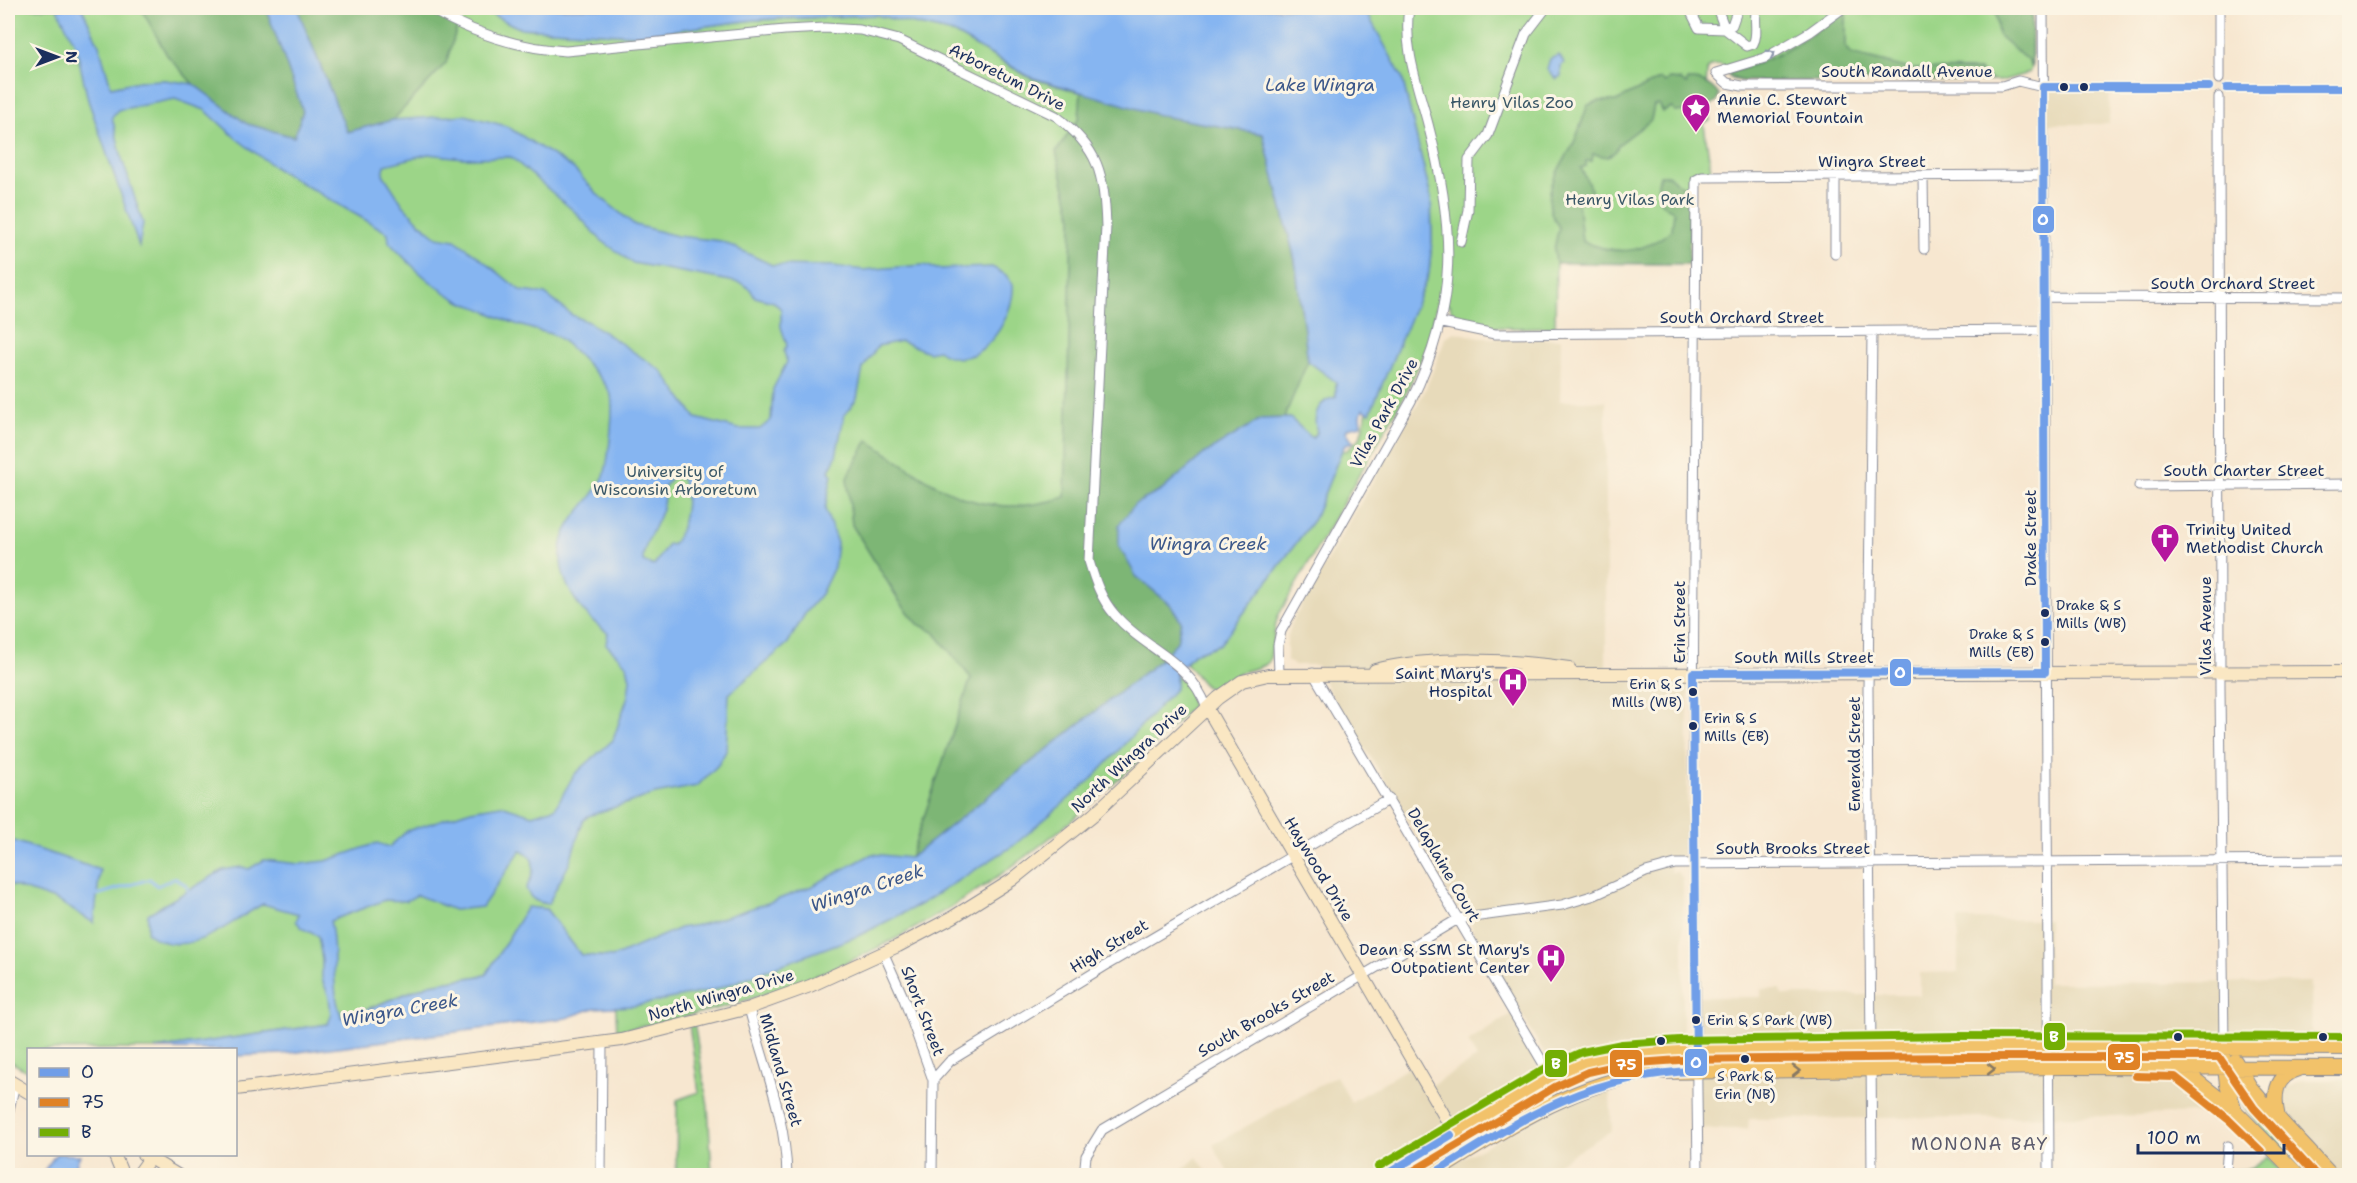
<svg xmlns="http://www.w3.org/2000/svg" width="2357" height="1183" font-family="'Shantell Sans',sans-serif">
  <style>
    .built { fill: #e7daba }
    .green { fill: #9cd588; stroke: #5c8273; stroke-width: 1.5 }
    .forest { fill: #7db674; stroke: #4c7269; stroke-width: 1.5 }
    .water { fill: #86b5f1; stroke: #5072a8; stroke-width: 1.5; fill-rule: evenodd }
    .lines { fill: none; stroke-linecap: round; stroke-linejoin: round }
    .stream { stroke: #86b5f1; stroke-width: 3 }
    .street-casing { stroke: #898b97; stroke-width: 11 }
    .secondary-casing { stroke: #898b97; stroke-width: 14 }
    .primary-casing { stroke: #898b97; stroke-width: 16 }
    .street { stroke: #fff; stroke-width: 9 }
    .secondary { stroke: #fae7c3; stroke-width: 12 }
    .primary { stroke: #f2c26a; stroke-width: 14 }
    .bus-1-casing { stroke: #fcf5e5; stroke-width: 12 }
    .bus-2-casing { stroke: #fcf5e5; stroke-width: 12 }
    .bus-3-casing { stroke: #fcf5e5; stroke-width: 12 }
    .bus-1 { stroke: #709ee8; stroke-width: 8 }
    .bus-2 { stroke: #e08225; stroke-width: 8 }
    .bus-3 { stroke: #73ae05; stroke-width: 8 }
    .oneway { stroke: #8d97ae }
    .oneway2 { stroke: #867864 }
    .bus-dot { fill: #1b2f5e; stroke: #fcf5e5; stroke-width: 2 }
    .labels { text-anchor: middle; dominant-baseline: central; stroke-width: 6; stroke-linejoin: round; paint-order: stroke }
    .bus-label { font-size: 14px; fill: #1b2f5e; stroke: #fcf5e5; text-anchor: start }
    .street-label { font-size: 16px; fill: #1b2f5e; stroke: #fcf5e5 }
    .poi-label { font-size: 16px; fill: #1b2f5e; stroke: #fcf5e5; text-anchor: start }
    .park-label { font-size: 16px; fill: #3b5868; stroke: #fcf5e5 }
    .water-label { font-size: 18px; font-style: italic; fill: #3b578a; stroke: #fcf5e5 }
    .neighbourhood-label { font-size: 18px; letter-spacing: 1.5px; fill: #5a5a6c; stroke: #fcf5e5 }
    .line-badge { stroke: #fcf5e5; stroke-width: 2 }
    .badge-label { font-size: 16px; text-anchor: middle; font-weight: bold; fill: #fff }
  </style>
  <rect width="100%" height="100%" fill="#fcf5e5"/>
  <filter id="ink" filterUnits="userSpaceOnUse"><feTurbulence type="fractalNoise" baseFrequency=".0167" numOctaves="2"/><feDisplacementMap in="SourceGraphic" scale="12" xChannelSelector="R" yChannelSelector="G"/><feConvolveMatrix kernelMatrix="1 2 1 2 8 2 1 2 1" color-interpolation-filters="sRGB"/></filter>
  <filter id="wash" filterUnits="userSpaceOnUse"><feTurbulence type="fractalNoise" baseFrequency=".008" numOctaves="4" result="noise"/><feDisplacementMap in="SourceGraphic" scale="24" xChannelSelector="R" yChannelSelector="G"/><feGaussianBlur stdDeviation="1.35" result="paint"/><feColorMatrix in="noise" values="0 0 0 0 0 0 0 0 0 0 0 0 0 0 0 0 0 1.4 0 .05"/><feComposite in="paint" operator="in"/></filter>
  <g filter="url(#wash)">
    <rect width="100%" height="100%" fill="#f7e7d0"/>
    <path class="built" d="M2043 87 2110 88 2109 124H2044Z
      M1454 332 1482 338 1561 339 1560 401H1606V681H1678L1685 683 1688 689 1687 849 1684 856 1670 859 1671 872H1678L1683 879V1032L1681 1040 1606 1050 1559 1065 1548 1059 1474 935 1468 912 1457 908 1389 786 1332 697 1317 665H1295L1287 661V639L1292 622 1425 391 1446 337Z
      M1958 919 2048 920V983L2311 982 2312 1049 1696 1051V997H1761V989H1781L1782 995H1920V973L1958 972Z
      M1513 1013 1550 1078 1383 1175H1226L1229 1173 1213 1145 1336 1076 1351 1102 1413 1065 1427 1088 1477 1058 1468 1042Z
      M2179 1067 2219 1099 2222 1112 2115 1116 1749 1119 1748 1129H1697L1696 1071Z
      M1609 1080 1612 1130 1539 1175 1429 1176Z
      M2302 1080H2349V1175H2332L2279 1120 2278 1085 2289 1086Z
      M1197 1157 1209 1175H1177Z"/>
    <path class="green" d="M8 8H479L519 28 636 35 754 20 876 15 953 33 1030 78 1162 116 1336 382V397C1316 401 1315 415 1317 432L1312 438 1290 418 1159 661 1187 684 1192 706C1067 841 915 951 737 1003 697 1015 657 1023 617 1031L613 957 581 955 546 909 486 975 430 984 328 1024 155 1049 28 1050V1072L8 1060Z
      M1364 8H2032V66L2029 73 2001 81H1742L1731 79 1721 64 1710 66 1707 71 1704 125 1711 170H1697L1691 176 1689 264 1556 263 1555 327C1532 327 1452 334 1450 305L1437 303 1428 343 1405 395 1278 616C1274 626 1272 656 1269 661 1263 669 1247 669 1239 673 1231 677 1220 690 1211 689 1202 687 1193 669 1186 663L1193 654 1220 644 1265 585 1314 519 1342 450 1346 451 1360 438 1367 411 1370 412 1429 273 1432 240 1431 198 1402 78Z
      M694 1023 708 1106 712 1175 676 1176 677 1100 699 1092 689 1024Z
      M2234 1085H2238L2252 1104 2320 1175H2309L2250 1115Z
      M2268 1157 2286 1175H2230L2231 1171 2250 1169Z"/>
    <path class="forest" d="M141 8H266L303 111 294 137 247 124 193 84 167 55Z
      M297 8H463L446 63 393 120 347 132Z
      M1990 8H2032L2031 69 2029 62 1998 35 1996 15Z
      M1846 11V48L1851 54 1910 69 1979 70 1992 81H1742L1729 77 1728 73C1779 59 1804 40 1846 11Z
      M1660 79 1665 82 1669 79 1681 80 1686 84 1688 80C1701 79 1711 84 1719 95L1717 101 1711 105 1710 121 1696 125 1694 116 1696 110 1675 112 1672 108 1663 112 1659 104 1654 105 1651 120 1618 145 1616 151 1607 157 1593 154 1592 161H1586V166L1581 168 1591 189 1589 200 1578 202 1582 241C1618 256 1642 254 1672 230L1674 211C1657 206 1655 191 1660 175H1669L1680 185 1690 189 1689 264 1556 263 1554 249 1559 227C1538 200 1555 174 1570 150 1578 137 1582 119 1588 105L1599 101H1616Z
      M1081 91 1162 116 1263 134 1295 260 1308 361 1284 418 1261 419 1204 454 1161 491 1135 504 1136 576 1171 605 1181 621 1177 642 1159 661 910 858 971 678 934 632 918 624 900 602 852 525 847 478 868 440C936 487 979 524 1065 497L1072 217 1056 152 1079 118Z"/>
    <path class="water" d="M57 8H82L99 45 111 87 139 81 165 80 193 84 247 124 294 137 303 111 266 8H297L347 132 393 120 465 115 506 126 573 168 598 195 635 225 677 236 721 241 772 265 833 266 863 270 924 265 937 269 992 267 1006 275 1013 285C1015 319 976 379 938 350L928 352 901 341 878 346 863 368 857 398 844 416 836 456 829 471 832 475 825 509 837 543 834 567 821 594 806 612 788 643 729 694 726 751 718 765 697 786 655 794 588 816 583 821 569 864 548 904C537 902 530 900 526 888 534 875 539 856 520 851L482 907 454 910 417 895 406 901 385 900 330 921C338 949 329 993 343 1019L430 984 486 975 527 907 546 909 581 955 613 957 680 928 703 924 774 901 812 886 872 854 910 858 1159 661 1177 642 1181 621 1171 605 1136 576 1119 546V525L1135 504 1161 491 1204 454 1261 419 1290 418 1312 438 1317 432C1312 415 1318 401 1336 397V382L1308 361 1295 260 1263 134 1162 116 1030 77 953 33 876 15 754 20 636 35 519 28 479 8H1364L1402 77 1431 198 1432 240 1429 273 1370 413 1363 409 1360 415 1361 425 1348 428 1346 431 1353 442 1346 444 1342 450 1314 519 1265 585 1220 644 1193 654 1176 674V688L1095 776 1045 819 1013 846 921 904 858 936 714 990 634 1006 594 1008 566 1018 282 1054 236 1056V1050L155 1049 328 1024 331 1016 329 997 322 979V960L318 936 303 929 296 921 299 914 263 904C228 923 186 963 147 933L148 914 223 870 241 867 249 869 264 860 299 864 326 861 377 843 389 847 407 831 471 810 501 805 532 815 555 808 574 775 613 740 628 696 630 679 627 665 606 644 608 633C575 610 545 564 570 524 580 507 596 495 604 476 609 459 614 411 611 395 608 383 562 336 551 334 527 328 506 322 484 310 476 306 466 305 458 300 430 285 411 265 389 242L388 233 277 169 237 139 205 110 175 99 118 110 112 117 122 159 143 223 139 246 88 100 76 46ZM428 154 463 158 511 157 575 212 601 240 633 263 741 283 750 289 755 297 774 302 781 309V327L787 345 784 351 787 362 773 389 771 420 760 429H738L696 418 662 371 590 323 572 315 545 294 521 291 475 254 455 240 437 237 420 223 403 205 383 174 385 165ZM671 477 681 478C691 494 684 532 672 545L668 544 654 566 643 561C643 536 669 514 663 489Z
      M1559 55 1564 63 1561 66V76L1556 79 1547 69 1550 59Z
      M8 839 100 870 94 923 58 901 8 884Z
      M56 1154 80 1155 72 1175H41Z"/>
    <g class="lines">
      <path class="stream" d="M97 895 150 879 157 886 175 878 186 885 190 895"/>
    </g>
  </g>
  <g filter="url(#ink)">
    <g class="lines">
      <g class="street-casing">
        <path id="street" d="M429 8C472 33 516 48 566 51L785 30 825 28 860 30 899 40 1056 116C1099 149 1104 173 1106 226L1089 561C1095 581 1101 599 1115 615 1146 651 1189 659 1207 708
          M1689 8 1699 28 1725 29 1747 46 1753 44C1759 34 1753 19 1757 8
          M1717 8 1725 29 1732 25 1738 8
          M1843 8 1810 32 1765 58 1716 73 1727 83 1742 86H2002L2018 81 2043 87H2209
          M2043 8 2049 1176
          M2219 79V8
          M2227 88H2350
          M2219 97 2220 689 2224 1047
          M1835 176V254
          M1923 176 1924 249
          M1461 242 1468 210 1469 160 1488 135 1526 34 1546 8
          M2044 297 2350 298
          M1442 323 1495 334 2044 330
          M1872 332 1868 690 1872 1176
          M2139 486 2350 484
          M1279 673 1278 645 1281 631 1411 401C1459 304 1455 227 1428 124 1418 86 1403 48 1409 8
          M1313 673 1546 1068 1550 1087 1544 1107
          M884 954 904 999 933 1080
          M749 1008C763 1064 786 1117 787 1176
          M8 1114 15 1084
          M601 1176 602 1043
          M932 1176 933 1080 950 1061 1105 966 1389 799
          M1084 1176 1086 1156 1102 1130 1458 919 1562 905 1595 895 1646 872 1675 864 2350 860
          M1698 1176 1693 752 1696 180 1702 177 2045 175
          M2223 1176 2226 1170 2228 1146"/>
      </g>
      <g class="secondary-casing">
        <path id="secondary" d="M1375 670C1434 656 1509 659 1569 668
          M1207 708 1466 1153
          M8 1080 28 1092
          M236 1089 622 1040 749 1008 810 986 898 946 953 917 1012 880 1093 815 1218 698 1242 681 1268 675 2350 672
          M114 1154 123 1176
          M143 1154 179 1176
          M137 1176 153 1154"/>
      </g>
      <g class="primary-casing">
        <path id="primary" d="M2224 1059 2227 1085 2235 1111
          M2235 1061 2250 1087 2262 1101 2332 1176
          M2179 1067 2235 1111 2299 1176
          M2278 1118C2273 1096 2274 1076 2299 1069
          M1383 1176 1550 1078 1585 1062 1623 1054 1679 1050 1960 1046 2350 1048
          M1429 1176C1501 1132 1569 1084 1654 1072L2065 1067 2350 1068"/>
      </g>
      <use href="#street" class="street"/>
      <use href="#secondary" class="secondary"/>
      <use href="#primary" class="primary"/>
      <g class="bus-1-casing">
        <path id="bus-1" d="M2227 88H2350
          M1384 1176 1451 1135
          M1430 1176C1520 1120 1586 1074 1696 1071L1693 673 2045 672 2043 87H2209"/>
      </g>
      <g class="bus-2-casing">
        <path id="bus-2" d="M2136 1076 2175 1077 2228 1119 2261 1151
          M1405 1176 1555 1087 1588 1072 1624 1064 1679 1060 1960 1057H2219L2254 1108 2317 1176"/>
      </g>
      <g class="bus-3-casing">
        <path id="bus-3" d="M1378 1167 1546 1068 1582 1052 1622 1044 1679 1040 1960 1036 2350 1037"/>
      </g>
      <use href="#bus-1" class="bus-1"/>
      <use href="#bus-2" class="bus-2"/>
      <use href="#bus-3" class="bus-3"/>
    </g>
    <defs><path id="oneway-chevron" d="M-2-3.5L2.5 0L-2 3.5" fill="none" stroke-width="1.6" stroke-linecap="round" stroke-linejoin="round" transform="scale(1.5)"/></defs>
    <use class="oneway" href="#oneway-chevron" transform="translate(1771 54) rotate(-26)"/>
    <g class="oneway2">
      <use href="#oneway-chevron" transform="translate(1991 1069)"/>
      <use href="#oneway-chevron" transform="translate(1796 1071) rotate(-1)"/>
    </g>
  </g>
  <defs>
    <g id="sight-pin" transform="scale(1.5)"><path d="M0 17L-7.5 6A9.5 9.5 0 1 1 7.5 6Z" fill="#b5179e" stroke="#fcf5e5"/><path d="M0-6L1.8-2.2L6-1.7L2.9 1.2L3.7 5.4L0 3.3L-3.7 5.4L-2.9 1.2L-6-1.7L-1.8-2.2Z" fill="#fff"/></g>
    <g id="church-pin" transform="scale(1.5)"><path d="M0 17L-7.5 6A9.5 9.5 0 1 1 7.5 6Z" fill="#b5179e" stroke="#fcf5e5"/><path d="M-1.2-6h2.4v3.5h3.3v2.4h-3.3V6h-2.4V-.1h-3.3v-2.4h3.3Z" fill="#fff"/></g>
    <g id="hospital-pin" transform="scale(1.5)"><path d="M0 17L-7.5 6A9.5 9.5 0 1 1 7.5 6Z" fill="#b5179e" stroke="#fcf5e5"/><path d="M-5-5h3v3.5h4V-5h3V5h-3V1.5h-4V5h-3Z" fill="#fff"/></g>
  </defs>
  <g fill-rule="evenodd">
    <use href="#sight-pin" x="1696" y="108"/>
    <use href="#church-pin" x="2165" y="538"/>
    <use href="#hospital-pin" x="1513" y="682"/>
    <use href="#hospital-pin" x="1551" y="958"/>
  </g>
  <g class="bus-dot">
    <circle cx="2064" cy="87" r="5"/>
    <circle cx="2084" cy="87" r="5"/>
    <circle cx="2045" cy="613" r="5"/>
    <circle cx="2045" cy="642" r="5"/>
    <circle cx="1693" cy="692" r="5"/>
    <circle cx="1693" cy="726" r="5"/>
    <circle cx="1696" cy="1020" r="5"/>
    <circle cx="2178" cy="1037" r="5"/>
    <circle cx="2323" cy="1037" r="5"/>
    <circle cx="1661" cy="1041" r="5"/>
    <circle cx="1745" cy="1059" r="5"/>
  </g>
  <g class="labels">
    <g class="bus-label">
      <text x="2056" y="605">Drake &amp; S<tspan x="2056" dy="18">Mills (WB)</tspan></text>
      <text x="2034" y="634" text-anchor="end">Drake &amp; S<tspan x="2034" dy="18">Mills (EB)</tspan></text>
      <text x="1682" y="684" text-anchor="end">Erin &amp; S<tspan x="1682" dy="18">Mills (WB)</tspan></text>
      <text x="1704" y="718">Erin &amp; S<tspan x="1704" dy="18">Mills (EB)</tspan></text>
      <text x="1707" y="1020">Erin &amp; S Park (WB)</text>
      <text x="1745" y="1076" text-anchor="middle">S Park &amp;<tspan x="1745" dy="18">Erin (NB)</tspan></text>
    </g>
    <g class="street-label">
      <text x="1907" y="71">South Randall Avenue</text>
      <text transform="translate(1007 77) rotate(27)">Arboretum Drive</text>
      <text x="1872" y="161">Wingra Street</text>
      <text x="2233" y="283">South Orchard Street</text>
      <text x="1742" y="317">South Orchard Street</text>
      <text transform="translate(1384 413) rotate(-61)">Vilas Park Drive</text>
      <text x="2244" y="470">South Charter Street</text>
      <text transform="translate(2030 538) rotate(-90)">Drake Street</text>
      <text transform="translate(1679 622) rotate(-90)">Erin Street</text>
      <text transform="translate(2205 626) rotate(-90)">Vilas Avenue</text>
      <text x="1804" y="657">South Mills Street</text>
      <text transform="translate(1854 754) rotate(-90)">Emerald Street</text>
      <text transform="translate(1129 758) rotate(-43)">North Wingra Drive</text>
      <text x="1793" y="848">South Brooks Street</text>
      <text transform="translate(1444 865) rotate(60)">Delaplaine Court</text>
      <text transform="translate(1319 869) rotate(59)">Haywood Drive</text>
      <text transform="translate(1109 946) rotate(-31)">High Street</text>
      <text transform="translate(721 995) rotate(-16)">North Wingra Drive</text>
      <text transform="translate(923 1011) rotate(69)">Short Street</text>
      <text transform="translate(1266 1014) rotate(-30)">South Brooks Street</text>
      <text transform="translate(781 1070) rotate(74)">Midland Street</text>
    </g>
    <g class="poi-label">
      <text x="1717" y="99">Annie C. Stewart<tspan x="1717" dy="18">Memorial Fountain</tspan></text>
      <text x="2186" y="529">Trinity United<tspan x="2186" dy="18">Methodist Church</tspan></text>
      <text x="1492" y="673" text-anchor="end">Saint Mary's<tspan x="1492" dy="18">Hospital</tspan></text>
      <text x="1530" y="949" text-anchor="end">Dean &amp; SSM St Mary's<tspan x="1530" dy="18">Outpatient Center</tspan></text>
    </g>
    <g class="park-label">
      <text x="1512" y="102">Henry Vilas Zoo</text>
      <text x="1630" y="199">Henry Vilas Park</text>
      <text x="675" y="471">University of<tspan x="675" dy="18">Wisconsin Arboretum</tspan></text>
    </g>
    <g class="water-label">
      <text x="1320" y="85">Lake Wingra</text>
      <text x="1208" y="544">Wingra Creek</text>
      <text transform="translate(867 888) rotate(-18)">Wingra Creek</text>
      <text transform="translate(400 1010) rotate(-10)">Wingra Creek</text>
    </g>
    <g class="neighbourhood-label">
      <text x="1980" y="1144">MONONA BAY</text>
    </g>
  </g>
  <g class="line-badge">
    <rect x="2032" y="205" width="23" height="29" rx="6" fill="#709ee8"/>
    <rect x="1889" y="658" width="23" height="29" rx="6" fill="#709ee8"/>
    <rect x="2043" y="1022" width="23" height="29" rx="6" fill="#73ae05"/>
    <rect x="2107" y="1043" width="34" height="28" rx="6" fill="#e08225"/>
    <rect x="1684" y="1048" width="24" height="29" rx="6" fill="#709ee8"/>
    <rect x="1544" y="1049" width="24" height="29" rx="6" fill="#73ae05"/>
    <rect x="1609" y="1049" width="34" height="29" rx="6" fill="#e08225"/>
  </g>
  <g class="badge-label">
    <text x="2043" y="225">O</text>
    <text x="1900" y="678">O</text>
    <text x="2054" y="1042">B</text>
    <text x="2124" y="1063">75</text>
    <text x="1696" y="1068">O</text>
    <text x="1556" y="1069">B</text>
    <text x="1626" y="1070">75</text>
  </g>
  <rect width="2357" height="1183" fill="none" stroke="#fcf5e5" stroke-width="30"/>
  <rect x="27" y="1048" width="210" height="108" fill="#fcf5e5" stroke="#a2a6af" stroke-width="1.5"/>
  <rect x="39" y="1068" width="30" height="9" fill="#709ee8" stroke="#a2a6af" stroke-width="1.5"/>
  <text x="81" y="1078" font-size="18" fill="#1b2f5e">O</text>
  <rect x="39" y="1098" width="30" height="9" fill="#e08225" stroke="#a2a6af" stroke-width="1.5"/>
  <text x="81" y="1108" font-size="18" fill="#1b2f5e">75</text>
  <rect x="39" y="1128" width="30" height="9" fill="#73ae05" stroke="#a2a6af" stroke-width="1.5"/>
  <text x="81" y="1138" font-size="18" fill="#1b2f5e">B</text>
  <g transform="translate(57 57) rotate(90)" stroke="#fcf5e5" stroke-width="4.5" paint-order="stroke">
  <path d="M0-4.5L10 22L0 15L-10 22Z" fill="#1b2f5e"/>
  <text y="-9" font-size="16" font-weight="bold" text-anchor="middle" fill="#1b2f5e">N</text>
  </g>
  <path d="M2138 1144v9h146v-9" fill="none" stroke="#1b2f5e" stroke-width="3"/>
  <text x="2147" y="1144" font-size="18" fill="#1b2f5e" stroke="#fcf5e5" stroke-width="4.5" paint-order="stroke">100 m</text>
</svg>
